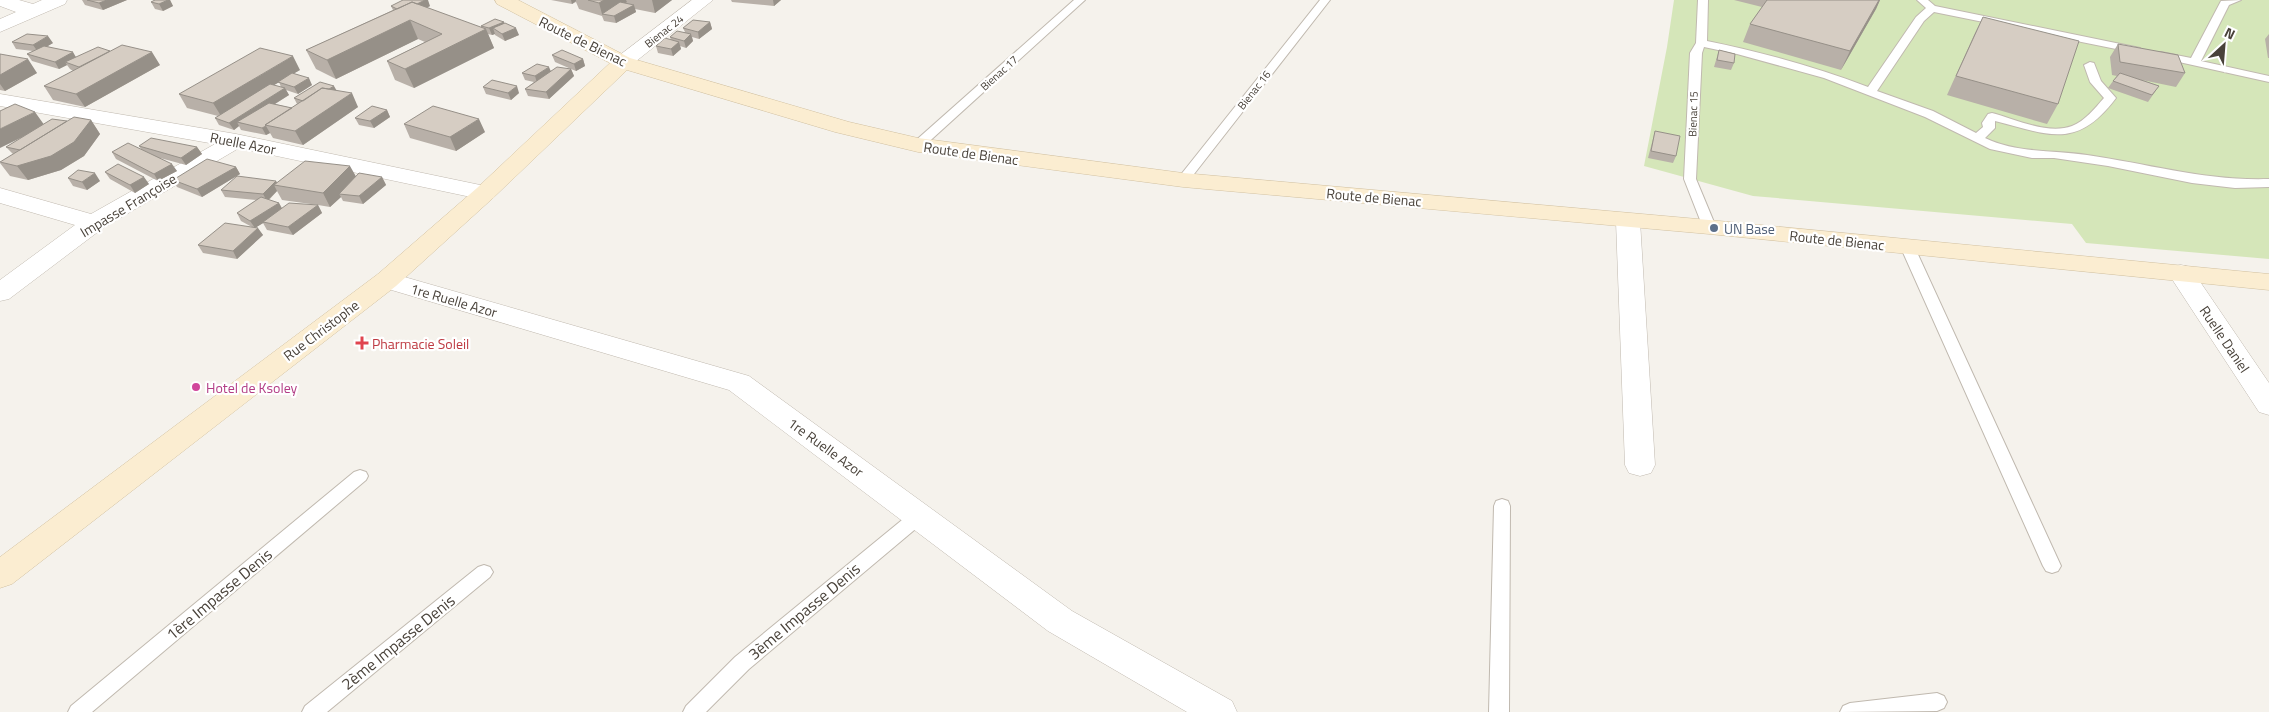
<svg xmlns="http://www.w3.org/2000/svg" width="2269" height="712" font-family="'Titillium Web',sans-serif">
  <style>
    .green { fill: #d5e6b9 }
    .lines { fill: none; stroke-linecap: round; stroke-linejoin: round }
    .lane-casing { stroke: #c0b9af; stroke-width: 2 }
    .street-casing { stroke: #c0b9af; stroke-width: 1 }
    .secondary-casing { stroke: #d1c0a0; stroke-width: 1 }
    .lane { fill: #fff; fill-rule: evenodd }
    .street { fill: #fff; fill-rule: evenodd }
    .secondary { fill: #fbedd1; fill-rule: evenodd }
    .wall { fill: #b8b0a8; fill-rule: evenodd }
    .shaded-wall { fill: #969088 }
    .building { fill: #d6cdc3; stroke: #969088 }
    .service-dot { fill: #5c6f8a; stroke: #fff; stroke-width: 2 }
    .health-dot { fill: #e0444e; stroke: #fff; stroke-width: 2 }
    .hotel-dot { fill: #d1479c; stroke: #fff; stroke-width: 2 }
    .labels { text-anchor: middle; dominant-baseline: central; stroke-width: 4.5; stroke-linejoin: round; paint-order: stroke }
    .far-street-label { font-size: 11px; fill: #49423a; stroke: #fff }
    .street-label { font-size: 14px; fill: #49423a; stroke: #fff }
    .service-label { font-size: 14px; fill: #4e5e75; stroke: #fff; text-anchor: start }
    .health-label { font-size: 14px; fill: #be3a42; stroke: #fff; text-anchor: start }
    .hotel-label { font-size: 14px; fill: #b23c85; stroke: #fff; text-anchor: start }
    .near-street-label { font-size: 16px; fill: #49423a; stroke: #fff }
  </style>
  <rect width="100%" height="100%" fill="#f5f2ec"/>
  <path class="green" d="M1674 0H2269V259L2086 243 2072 224 1753 196 1644 166 1667 47Z"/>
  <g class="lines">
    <g class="lane-casing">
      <path id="lane" d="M1074 0H1085L922 148H914L912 145 914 142Z
        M1320 0H1330L1187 183H1179L1177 180 1179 177Z
        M1698 0H1708L1707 41C1761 52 1816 67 1868 87L1916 17 1926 8 1917 0H1928L1935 6 2140 48 2141 50 2136 53 1934 12 1924 21 1877 91 1933 111 1976 133 1983 127 1982 123 1988 114 1992 113C2015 119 2048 135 2072 126 2085 121 2095 108 2104 98L2090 82 2084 65 2090 62 2094 63 2101 81 2116 98C2077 150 2049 135 1995 121V128L1985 138C2015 153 2054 150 2087 155 2150 164 2204 181 2269 179V187L2235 188 2192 183 2108 166 2054 158H2032L1990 149 1925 117 1824 78 1737 54 1704 47 1702 53 1696 179 1716 227 1714 230H1704L1684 179 1690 53 1696 43Z
        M2241 0 2229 5 2201 61 2269 76V82L2161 58 2155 55 2161 52 2191 58 2221 1Z
        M1908 244 1915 248 2061 566 2058 571 2052 573 2046 571 2043 566 1901 248Z
        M360 470 366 472 368 476 366 480 92 712H68L71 706 354 472Z
        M1502 499 1508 501 1510 506 1509 712H1489L1494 506 1496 501Z
        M919 509 925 511 928 516 925 521 749 669 706 712H683L686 706 735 657 913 511Z
        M484 565 490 567 493 572 490 577 327 712H302L305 706 478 567Z
        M1937 693 1944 696 1947 702 1944 708 1937 711 1840 712 1843 706 1850 703Z"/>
    </g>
    <g class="street-casing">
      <path id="street" d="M0 0H19L33 4 42 0H67L65 4 0 32V19L16 12 0 6Z
        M692 0H713L630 66 623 68 616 66 613 62 616 58Z
        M0 94 236 134 485 186 493 188 497 193 493 198 485 200 239 148 103 228 9 299 0 301V280L75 225 0 203V188L91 214 215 144 0 106Z
        M1628 214 1637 216 1640 221 1655 465 1651 473 1640 476 1629 473 1625 465 1616 221 1619 216Z
        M2181 265 2190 267 2269 383V415L2259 412 2168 273 2172 267Z
        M387 272 749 376 1072 611 1232 701 1237 712H1187L1048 631 729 390 378 286 374 280 378 274Z"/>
    </g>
    <g class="secondary-casing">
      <path id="secondary" d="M495 0H518L630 58 849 122 918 138 1183 173 1709 220 2269 274V290L1709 234 1183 187 918 152 835 132 627 70 493 198 396 286 12 584 0 588V557L378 274 477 188 610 63 497 4Z"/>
    </g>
    <use href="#lane" class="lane"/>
    <use href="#street" class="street"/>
    <use href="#secondary" class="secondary"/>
  </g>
  <path class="wall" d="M82 0H127L103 10 85 5Z
    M155 0H170L173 6 163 11 155 9 151 2Z
    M551 0H672L655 13 635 9 636 12 616 23 604 21 602 16 579 9 576 2 572 4Z
    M731 0H781L774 6 732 2Z
    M1734 0H1880L1876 9 1841 70 1743 42 1750 24 1762 7Z
    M391 6H430L427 8 481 28V26L504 22V23L519 35 505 41 495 35V34L492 35 488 34 494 48 414 88 395 80 387 61 425 42 418 39 336 79 316 69 306 50 393 10Z
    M1983 17 2058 104 2047 124 1947 95 1974 35Z
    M710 22 712 29 699 39 692 37 693 41 686 48 680 46 681 49 673 56 658 53 656 46 671 40 670 37 685 32 683 28Z
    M2269 34V58H2268L2265 39Z
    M12 42 53 43 47 46 76 57 160 65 85 107 53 100 44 86 73 71 70 69 67 65 59 69 32 61 27 54 33 51 16 49Z
    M2118 44 2185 73 2176 87 2142 80 2159 86 2148 102 2108 88 2113 81 2117 76 2112 75 2110 57Z
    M1719 50 1734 63 1731 70 1714 67Z
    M0 54 37 73 5 91 0 90Z
    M552 55 583 59 585 66 576 71 571 69 574 76 549 99 528 96 525 89 534 82 525 80 522 73 571 69 555 62Z
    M300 70 294 73 312 85 298 94 286 90 289 95 275 104 292 108 297 104 294 98 336 91 358 107 303 145 273 138 270 133 266 135 241 130 239 126 234 130 219 125 215 118 218 116 187 108 179 94ZM279 82 281 87 274 85Z
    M483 87 519 93 511 100 486 94Z
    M387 110 390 117 374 128 359 125 355 118Z
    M91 120 100 134 84 156 61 170 28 180 10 176 0 163 13 154 6 147 44 124Z
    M404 124 485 132 456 151 410 138Z
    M1655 131 1676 156 1673 163 1648 158Z
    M139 146 197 147 202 154 186 165 160 158 177 171 158 181 116 159 112 152 141 149Z
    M236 167 240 174 202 197 177 187 173 180Z
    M105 172 149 184 135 193 110 179Z
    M356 177H382L386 185 363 204 343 201 341 197 330 207 318 205 322 213 293 235 267 230 263 223 256 227 263 235 237 259 203 253 198 245 252 227 241 221 237 213 257 200 225 197 221 190 276 181 277 183ZM277 191 282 200 318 205 282 208 279 203 269 200Z
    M68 178 100 181 87 190 73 186Z"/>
  <path class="shaded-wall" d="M107 0H127L103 10 99 3Z
    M168 0H170L173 6 163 11 159 4Z
    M425 0H428L430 6 404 18 401 11Z
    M571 0H576V1L572 4Z
    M604 0H626L627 2 605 15 602 14 599 3Z
    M652 0H672L655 13Z
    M773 0H781L774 6Z
    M1879 0H1880L1876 9 1841 70 1850 51Z
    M634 5 636 12 616 23 614 16Z
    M410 20 418 39 336 79 327 60Z
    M504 22 506 29 493 28 495 34 492 35 489 28Z
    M710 22 712 29 699 39 698 32Z
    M516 28 519 35 505 41 502 34Z
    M486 29 494 48 414 88 405 69Z
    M691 34 693 41 686 48 684 41Z
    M48 36 53 43 38 52 33 45Z
    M679 42 681 49 673 56 671 49Z
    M73 52 77 59 65 62 67 65 59 69 55 62Z
    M152 52 160 65 85 107 76 94Z
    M293 56 300 70 221 116 213 103Z
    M28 59 37 73 5 91 0 84V75Z
    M583 59 585 66 576 71 574 64Z
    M549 67 552 74 537 83 535 76Z
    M571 69 574 76 549 99 546 92Z
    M309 78 312 85 298 94 294 87Z
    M334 86 338 93 308 102Z
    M517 86 519 93 511 100 508 93Z
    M285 88 289 95 243 124 237 122 239 126 234 130 229 123Z
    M352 93 358 107 303 145 295 131Z
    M387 110 390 117 374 128 370 121Z
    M35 112 45 126 0 148V129Z
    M479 119 485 132 456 151 450 137Z
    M91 120 100 134 84 156 61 170 28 180 17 166Z
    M266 126 270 133 266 135 262 128Z
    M197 147 202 154 186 165 181 158Z
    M172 164 177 171 158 181 154 174Z
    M350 166 358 180 339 194 341 197 330 207 323 193Z
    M236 167 240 174 202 197 197 189Z
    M95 173 100 181 87 190 82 182Z
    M144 177 149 184 135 193 130 185Z
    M382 177 386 185 363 204 359 196Z
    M276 181 279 186 274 185 277 191 267 201 263 194Z
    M279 203 283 211 255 228 250 221Z
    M318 205 322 213 293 235 288 227Z
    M258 228 263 235 237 259 233 251Z"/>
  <path class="building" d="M87 0H107L99 3Z
    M155 0H168L159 4 151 2Z
    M403 0H425L417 4 412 2 397 9 391 6Z
    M588 0H604L599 3Z
    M1767 0H1879L1850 51 1750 24Z
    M412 2 486 29 405 69 387 61 442 34 410 20 327 60 306 50Z
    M620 2 634 5 614 16 602 14Z
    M1983 17 2079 41 2058 104 1956 76Z
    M495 19 504 22 489 28 481 26Z
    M693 20 710 22 698 32 683 28Z
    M505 23 516 28 502 34 493 28Z
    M677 31 691 34 684 41 670 37Z
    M27 34 48 36 33 45 12 42Z
    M665 38 679 42 671 49 656 46Z
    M2118 44 2178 55 2185 73 2120 62Z
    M122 45 152 52 76 94 44 86Z
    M44 46 73 52 55 62 27 54Z
    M98 47 110 51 79 67 65 62Z
    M260 48 293 56 213 103 179 94Z
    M562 50 583 59 574 64 552 55Z
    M1719 50 1735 54 1734 63 1717 60Z
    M0 54 28 59 0 75Z
    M537 64 549 67 535 76 522 73Z
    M557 67 571 69 546 92 525 89Z
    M292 73 309 78 294 87 278 82Z
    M2120 73 2159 86 2152 95 2113 81Z
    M492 80 517 86 508 93 483 87Z
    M320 82 334 86 329 89 322 88 303 101 294 98Z
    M270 84 285 88 229 123 215 118Z
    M322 88 352 93 295 131 265 125Z
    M269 103 292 108 265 125 266 126 262 128 237 122Z
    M15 104 35 112 0 129V111Z
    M372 106 387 110 370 121 355 118Z
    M433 106 479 119 450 137 404 124Z
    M74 117 91 120 74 142 51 156 17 166 0 162Z
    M52 119 67 121 20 150 6 147Z
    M1655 131 1680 136 1676 156 1651 151Z
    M151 138 197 147 181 158 139 146Z
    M128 143 172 164 154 174 112 152Z
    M207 159 236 167 197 189 173 180Z
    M305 161 350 166 323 193 274 185Z
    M118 164 144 177 130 185 105 172Z
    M78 170 95 173 82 182 68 178Z
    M359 173 382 177 359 196 339 194Z
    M237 176 276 181 263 194 221 190Z
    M261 197 279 203 250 221 237 213Z
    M289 203 318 205 288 227 263 222Z
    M225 223 258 228 233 251 198 245Z"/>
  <circle class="service-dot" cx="1714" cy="228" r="5"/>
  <path class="health-dot" d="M359.5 335.5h5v5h5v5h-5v5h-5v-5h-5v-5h5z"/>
  <circle class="hotel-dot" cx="196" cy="387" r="5"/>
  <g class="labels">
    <g class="far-street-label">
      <text transform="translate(664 31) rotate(-38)">Bienac 24</text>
      <text transform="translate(999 73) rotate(-42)">Bienac 17</text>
      <text transform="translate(1254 90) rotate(-52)">Bienac 16</text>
      <text transform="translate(1693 114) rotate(-88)">Bienac 15</text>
    </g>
    <g class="street-label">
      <text transform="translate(583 41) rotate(26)">Route de Bienac</text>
      <text transform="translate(243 143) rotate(11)">Ruelle Azor</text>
      <text transform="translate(971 153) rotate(8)">Route de Bienac</text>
      <text transform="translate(1374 197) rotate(5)">Route de Bienac</text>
      <text transform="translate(128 205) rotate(-31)">Impasse Françoise</text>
      <text transform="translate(1837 240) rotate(6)">Route de Bienac</text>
      <text transform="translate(454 300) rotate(16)">1re Ruelle Azor</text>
      <text transform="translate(321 330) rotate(-37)">Rue Christophe</text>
      <text transform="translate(2225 339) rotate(56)">Ruelle Daniel</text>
      <text transform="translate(826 447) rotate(36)">1re Ruelle Azor</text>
    </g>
    <g class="service-label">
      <text x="1724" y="228">UN Base</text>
    </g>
    <g class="health-label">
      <text x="372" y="343">Pharmacie Soleil</text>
    </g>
    <g class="hotel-label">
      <text x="206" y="387">Hotel de Ksoley</text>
    </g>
    <g class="near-street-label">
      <text transform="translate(219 594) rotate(-40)">1ère Impasse Denis</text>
      <text transform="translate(804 611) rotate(-40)">3ème Impasse Denis</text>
      <text transform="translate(398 642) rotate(-39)">2ème Impasse Denis</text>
    </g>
  </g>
  <g transform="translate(2224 45) rotate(26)" stroke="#ffffff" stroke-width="4" paint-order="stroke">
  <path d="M0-4L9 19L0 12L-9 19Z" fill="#49423a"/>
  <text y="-8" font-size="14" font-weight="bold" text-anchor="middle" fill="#49423a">N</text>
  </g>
</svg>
